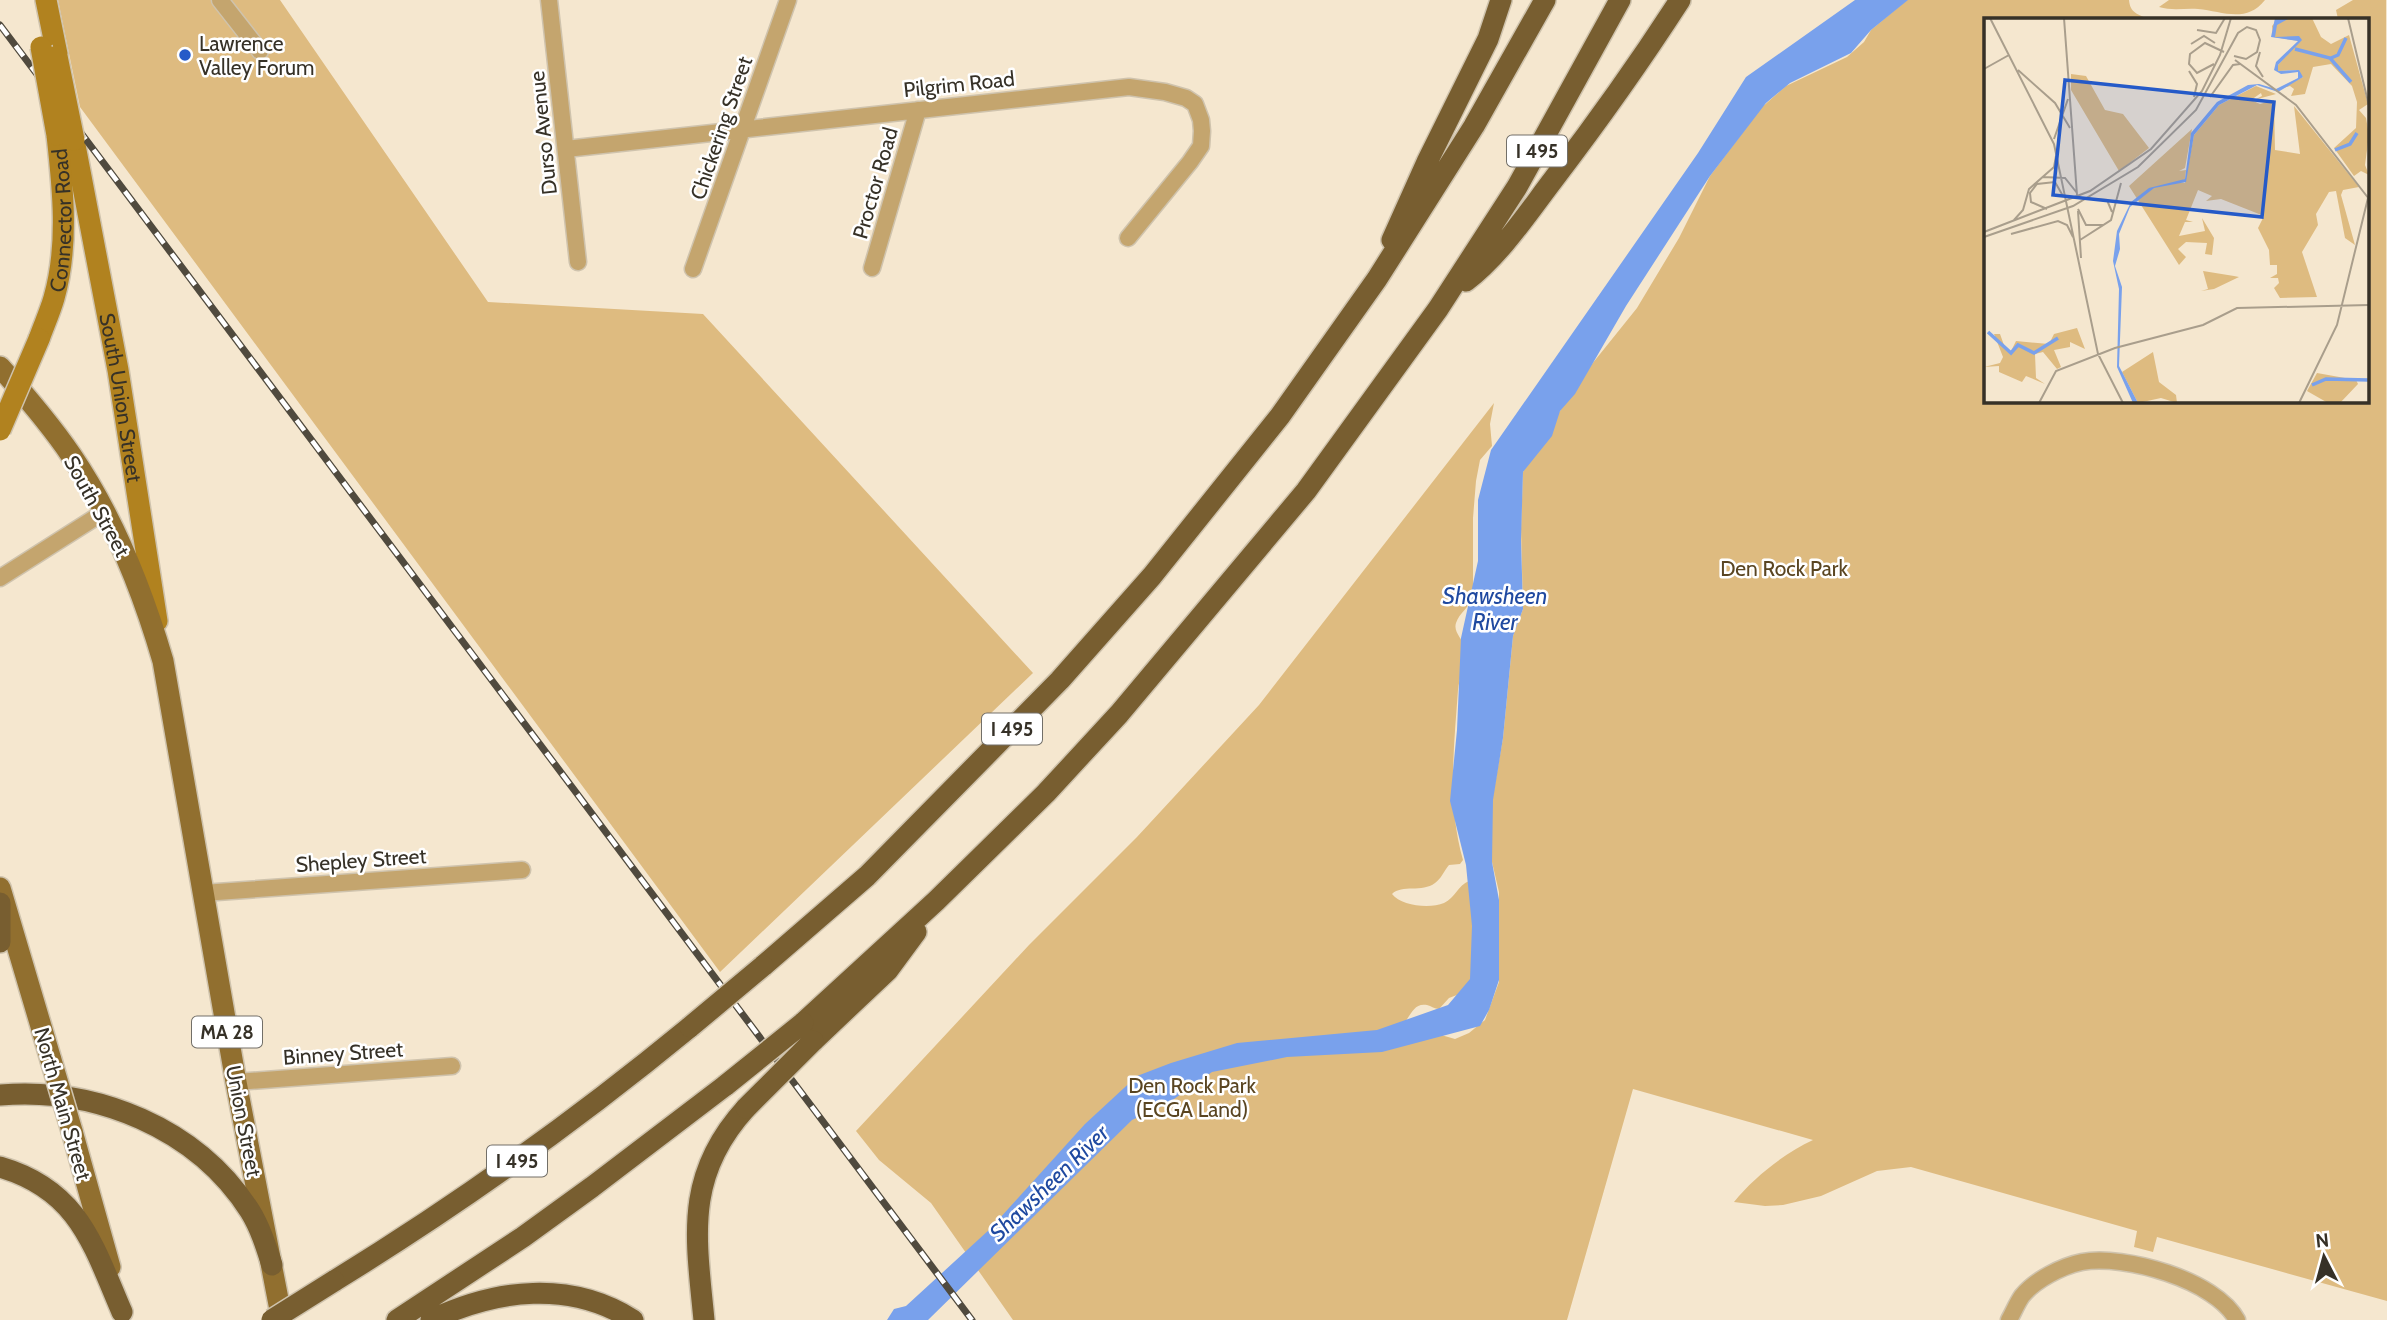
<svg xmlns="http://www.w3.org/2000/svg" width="2387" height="1320" font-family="Cabin,sans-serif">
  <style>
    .green { fill: #debb80 }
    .water { fill: #79a1ec }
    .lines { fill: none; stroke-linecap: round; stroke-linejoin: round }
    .street-casing { stroke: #cfc3ad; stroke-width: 19 }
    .secondary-casing { stroke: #cfc3ad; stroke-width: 24 }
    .primary-casing { stroke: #cfc3ad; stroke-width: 24 }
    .highway-casing { stroke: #cfc3ad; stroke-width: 24 }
    .street { stroke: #c4a56e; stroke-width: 16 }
    .secondary { stroke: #b1821f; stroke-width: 21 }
    .primary { stroke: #916f2f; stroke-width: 21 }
    .highway { stroke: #785e30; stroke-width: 21 }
    .rail-casing { stroke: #504a3e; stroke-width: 7 }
    .rail { stroke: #fff; stroke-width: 4.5; stroke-dasharray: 13; stroke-linecap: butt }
    .secondary-bridge-casing { stroke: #cfc3ad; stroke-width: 24; stroke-linecap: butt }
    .primary-bridge-casing { stroke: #cfc3ad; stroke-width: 24; stroke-linecap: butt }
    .highway-bridge-casing { stroke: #cfc3ad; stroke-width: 24; stroke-linecap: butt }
    .secondary-bridge { stroke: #b1821f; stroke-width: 21 }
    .primary-bridge { stroke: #916f2f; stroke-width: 21 }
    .highway-bridge { stroke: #785e30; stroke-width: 21 }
    .poi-dot { fill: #255ac8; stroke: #fff; stroke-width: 2.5 }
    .labels { text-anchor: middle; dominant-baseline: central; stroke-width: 5; stroke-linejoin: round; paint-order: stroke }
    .shield { fill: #fff; stroke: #726f68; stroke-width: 2 }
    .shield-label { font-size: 19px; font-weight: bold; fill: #363127 }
    .poi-label { font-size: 21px; fill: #363127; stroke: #fff; text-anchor: start }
    .street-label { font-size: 21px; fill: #363127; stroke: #fff }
    .park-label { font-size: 21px; fill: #5a4521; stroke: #fff }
    .water-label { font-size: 23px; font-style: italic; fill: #1f49a0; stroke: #fff }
    .inset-river { fill: none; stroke: #79a1ec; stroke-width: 3.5 }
    .inset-road { fill: none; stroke: #a99e8c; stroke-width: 2 }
    .view { fill: #255ac8; fill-opacity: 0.15; stroke: #255ac8; stroke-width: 3.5 }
    .inset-edge { fill: none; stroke: #363127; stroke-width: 3.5 }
  </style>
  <rect width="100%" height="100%" fill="#f5e7cf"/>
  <path class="green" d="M58 0H280L488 302 703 314 1033 673 720 972 80 107Z
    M1907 0H2129C2130 13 2138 14 2148 19H1986V401H2368V19H2338L2336 10 2353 0H2386L2387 1301 2157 1237 2153 1252 2134 1247 2137 1231 1911 1167 1877 1171 1821 1196 1783 1205 1765 1206 1734 1202C1754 1177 1785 1153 1813 1140L1633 1089 1567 1320H1013L931 1203 879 1160 856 1131 1029 945 1137 837 1259 705 1494 403 1490 424 1492 446 1480 460 1476 481 1473 518V596C1470 607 1459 613 1456 623 1453 632 1463 639 1465 648 1467 660 1459 677 1458 690 1454 747 1447 804 1463 860L1460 864 1449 865C1444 871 1441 879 1435 883 1422 893 1402 884 1392 894 1401 906 1430 909 1444 903 1455 898 1458 885 1469 881L1473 893 1472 947 1476 977 1462 993 1449 998 1439 1009C1435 1009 1431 1006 1427 1005 1413 1002 1410 1018 1403 1024L1455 1039 1469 1033 1485 1020 1499 982V892L1492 862 1491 807 1503 738 1513 636 1523 609 1521 529 1523 472 1553 421 1592 364 1637 308 1679 238 1710 176 1761 108 1786 86 1847 57 1864 42 1871 30Z
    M2169 0H2265C2246 24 2222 11 2198 9 2185 8 2172 11 2159 7Z"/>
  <path class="water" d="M1855 0H1908L1871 30 1851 53 1790 83 1766 103 1710 176 1626 306 1575 394 1560 411 1552 436 1523 472 1521 540 1523 609 1513 636 1503 738 1493 800 1492 862 1499 900V980L1489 1010 1480 1026 1382 1052 1287 1057 1212 1072 1167 1104 1132 1120 928 1320H887L894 1309 906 1306 990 1229 1085 1124 1137 1076 1171 1063 1237 1043 1377 1030 1448 1005 1470 979 1472 926 1466 865 1450 801 1457 730 1461 638 1478 561V500L1491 450 1698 153 1746 77Z"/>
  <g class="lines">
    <g class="street-casing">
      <path id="street" d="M220 0 260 51
        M549 0 578 262
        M566 149 1129 87 1165 92 1186 98 1195 104 1201 120 1202 131 1201 146 1190 162 1128 238
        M872 268 918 110
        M693 269 788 0
        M0 578 104 512
        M203 893 522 870
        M236 1082 452 1066
        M2009 1320C2013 1313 2017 1303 2022 1296 2035 1280 2062 1266 2082 1262 2124 1254 2216 1280 2237 1320"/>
    </g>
    <g class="secondary-casing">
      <g id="secondary">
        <path d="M46 0 57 54"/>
        <path id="s1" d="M74 140 118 370 157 621"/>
        <path id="s2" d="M39 339C44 325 50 312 54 298 69 245 63 189 57 135"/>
      </g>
    </g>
    <g class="primary-casing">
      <path id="primary" d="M0 367C25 395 50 424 71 455 114 518 142 589 163 661L236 1082 282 1320
        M0 888 51 1060
        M72 1131 110 1267"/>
    </g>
    <g class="highway-casing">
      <path id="highway" d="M1392 240 1427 162 1488 39 1501 0
        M1466 281C1501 254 1527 214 1553 180 1598 121 1640 62 1680 0
        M0 903V942
        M763 966 867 876 1060 680 1152 576 1280 416 1377 279 1474 126 1545 0
        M803 1023 936 901 1046 793 1119 714 1306 491 1438 309 1517 187 1620 0
        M813 1041 888 970 916 932
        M0 1095C96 1087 197 1128 250 1211 260 1227 266 1246 272 1265
        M0 1167C79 1190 93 1245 122 1312
        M334 1281C458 1205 577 1120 690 1027
        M397 1320 523 1237 592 1187 726 1085
        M431 1320C497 1289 570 1280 633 1320
        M704 1320C696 1237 684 1176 746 1108"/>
    </g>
    <use href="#street" class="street"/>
    <use href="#secondary" class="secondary"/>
    <use href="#primary" class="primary"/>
    <use href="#highway" class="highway"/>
    <g class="rail-casing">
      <path id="rail" d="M0 25 972 1320"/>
    </g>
    <use href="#rail" class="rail"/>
    <g class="secondary-bridge-casing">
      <path id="secondary-bridge" d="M41 47 57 135
        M57 56 74 140
        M0 430 39 339"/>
    </g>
    <g class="primary-bridge-casing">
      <path id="primary-bridge" d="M51 1060 72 1131"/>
    </g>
    <g class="highway-bridge-casing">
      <path id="highway-bridge" d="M690 1027 763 966
        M726 1085 803 1023
        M746 1108 813 1041
        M272 1320 334 1281"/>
    </g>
    <use href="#secondary-bridge" class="secondary-bridge"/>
    <use href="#primary-bridge" class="primary-bridge"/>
    <use href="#highway-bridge" class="highway-bridge"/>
  </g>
  <circle class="poi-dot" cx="185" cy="55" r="7"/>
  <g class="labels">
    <g class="shield">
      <rect x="1507" y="135.5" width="60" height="31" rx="5"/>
      <rect x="982" y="713.5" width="60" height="31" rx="5"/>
      <rect x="192" y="1016.5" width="70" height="31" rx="5"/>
      <rect x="487" y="1145.5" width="60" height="31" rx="5"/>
    </g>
    <g class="shield-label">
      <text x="1537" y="151">I 495</text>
      <text x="1012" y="729">I 495</text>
      <text x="227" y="1032">MA 28</text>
      <text x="517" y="1161">I 495</text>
    </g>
    <g class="poi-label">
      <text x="199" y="43">Lawrence<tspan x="199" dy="24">Valley Forum</tspan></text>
    </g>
    <g class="street-label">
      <text transform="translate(959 84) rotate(-6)">Pilgrim Road</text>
      <text transform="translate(721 128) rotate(-71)">Chickering Street</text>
      <text transform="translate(543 133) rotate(-96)">Durso Avenue</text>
      <text transform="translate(875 183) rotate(-74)">Proctor Road</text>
      <text stroke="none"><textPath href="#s2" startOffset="122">Connector Road</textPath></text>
      <text stroke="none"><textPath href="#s1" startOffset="262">South Union Street</textPath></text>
      <text transform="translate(97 506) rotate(61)">South Street</text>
      <text transform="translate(361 860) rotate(-4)">Shepley Street</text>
      <text transform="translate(343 1053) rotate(-4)">Binney Street</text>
      <text transform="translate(63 1104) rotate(74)">North Main Street</text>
      <text transform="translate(244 1121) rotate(79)">Union Street</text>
    </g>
    <g class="park-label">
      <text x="1784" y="568">Den Rock Park</text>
      <text x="1192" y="1085">Den Rock Park<tspan x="1192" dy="24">(ECGA Land)</tspan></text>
    </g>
    <g class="water-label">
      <text x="1495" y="596">Shawsheen<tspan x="1495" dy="26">River</tspan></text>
      <text transform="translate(1049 1183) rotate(-44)">Shawsheen River</text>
    </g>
  </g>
  <g transform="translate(1984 18)">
    <rect width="385" height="385" fill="#f5e7cf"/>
    <path d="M295 0H328L337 19 347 26 365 17 384 86 375 92 382 100 385 117 381 147 385 157 377 153 370 158 350 130 372 110 373 84 368 68 347 46 329 49 321 76 307 78 310 71 306 68 296 71 319 59 312 52 294 53V47L315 23 289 19 288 8ZM87 56 102 58 121 92 139 96 165 130 135 153 87 72ZM272 68 292 76 270 82 278 78 277 75 267 82 276 86 290 82 291 132 316 136 310 88 375 169 359 172 357 177 371 227 361 220 352 173 345 174 332 196 334 207 318 234 333 279 296 280 290 270 295 265 294 260H286L293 256V247H286L285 232 274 210 280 198 237 181 222 183 228 178 214 172 202 202 209 204H201L195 218 221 213 218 200 230 220 228 237 221 236 223 225 202 224 194 231 202 239 195 247 145 168 208 111 201 150 195 153 202 152 201 161 195 164 201 165 210 117 235 87ZM219 253 250 258 255 259 230 271 217 273 224 271ZM93 310 101 331 86 324V329L70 332 77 349 73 351 59 334 51 336 52 360 61 366 42 358 38 364 15 354V348L0 349 16 345 19 339 10 316H16L21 330 27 333 32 323 65 326 70 316ZM169 334 175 364 192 377 193 385 177 380 154 385 138 354ZM333 355 372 362 374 366 356 385H344L323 373Z" fill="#debb80"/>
    <path d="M291 0H306L293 7 291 19 315 18 318 22 294 47V53L315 52 319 59 294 74 273 67 235 87 210 117 202 164 170 170 146 189 135 216 136 231 131 248 138 269 135 348 154 385H149L133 349 135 271 129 243 133 213 147 184 165 170 201 161 207 115 233 84 264 67 275 66 292 71 314 60V54L297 56 290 52 292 44 314 23 287 19Z" fill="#79a1ec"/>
    <path class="inset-river" d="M311 31 346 40 367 64M347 40 354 37 362 20M351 132 366 126 373 115M4 314 27 335 34 327 50 335 74 320M328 367 342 361 385 362"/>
    <path class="inset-road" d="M6 0 70 126 114 336 139 385M80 0 93 177M364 0 385 88M213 12 232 15 241 0M207 26 220 18 231 25M276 34 272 48 279 59M251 42 312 87 385 181M230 46 213 55 205 46 206 36 221 25 240 34M0 51 25 37M34 52 71 85 86 110M205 53 213 66 210 79M226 79 249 47 256 46M70 121 84 81M59 159 81 160 93 175M108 181 123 182 128 194M63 191 47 184 46 175 53 166 71 164 79 178M94 191 102 207H119M94 193 97 240M30 202 39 192 45 171 70 149 72 138M0 214 106 173 167 131 218 73 236 37 247 0M27 216 74 203 83 207 89 219M0 219 89 188 154 149 212 92 254 15 263 9 272 12 276 22 273 34 262 41 250 38M96 222 127 202 137 165M55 385 72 353 131 330 219 307 253 290 385 287M315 385 353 307 384 180"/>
    <path class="view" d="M81 62 290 84 278 199 69 177Z"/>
    <rect width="385" height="385" class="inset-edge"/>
  </g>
  <g transform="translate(2324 1257) rotate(354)" stroke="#ffffff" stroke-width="5" paint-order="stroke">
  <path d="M0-5L12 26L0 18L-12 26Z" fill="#363127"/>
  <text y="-10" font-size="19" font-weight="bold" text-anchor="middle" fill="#363127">N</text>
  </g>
</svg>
